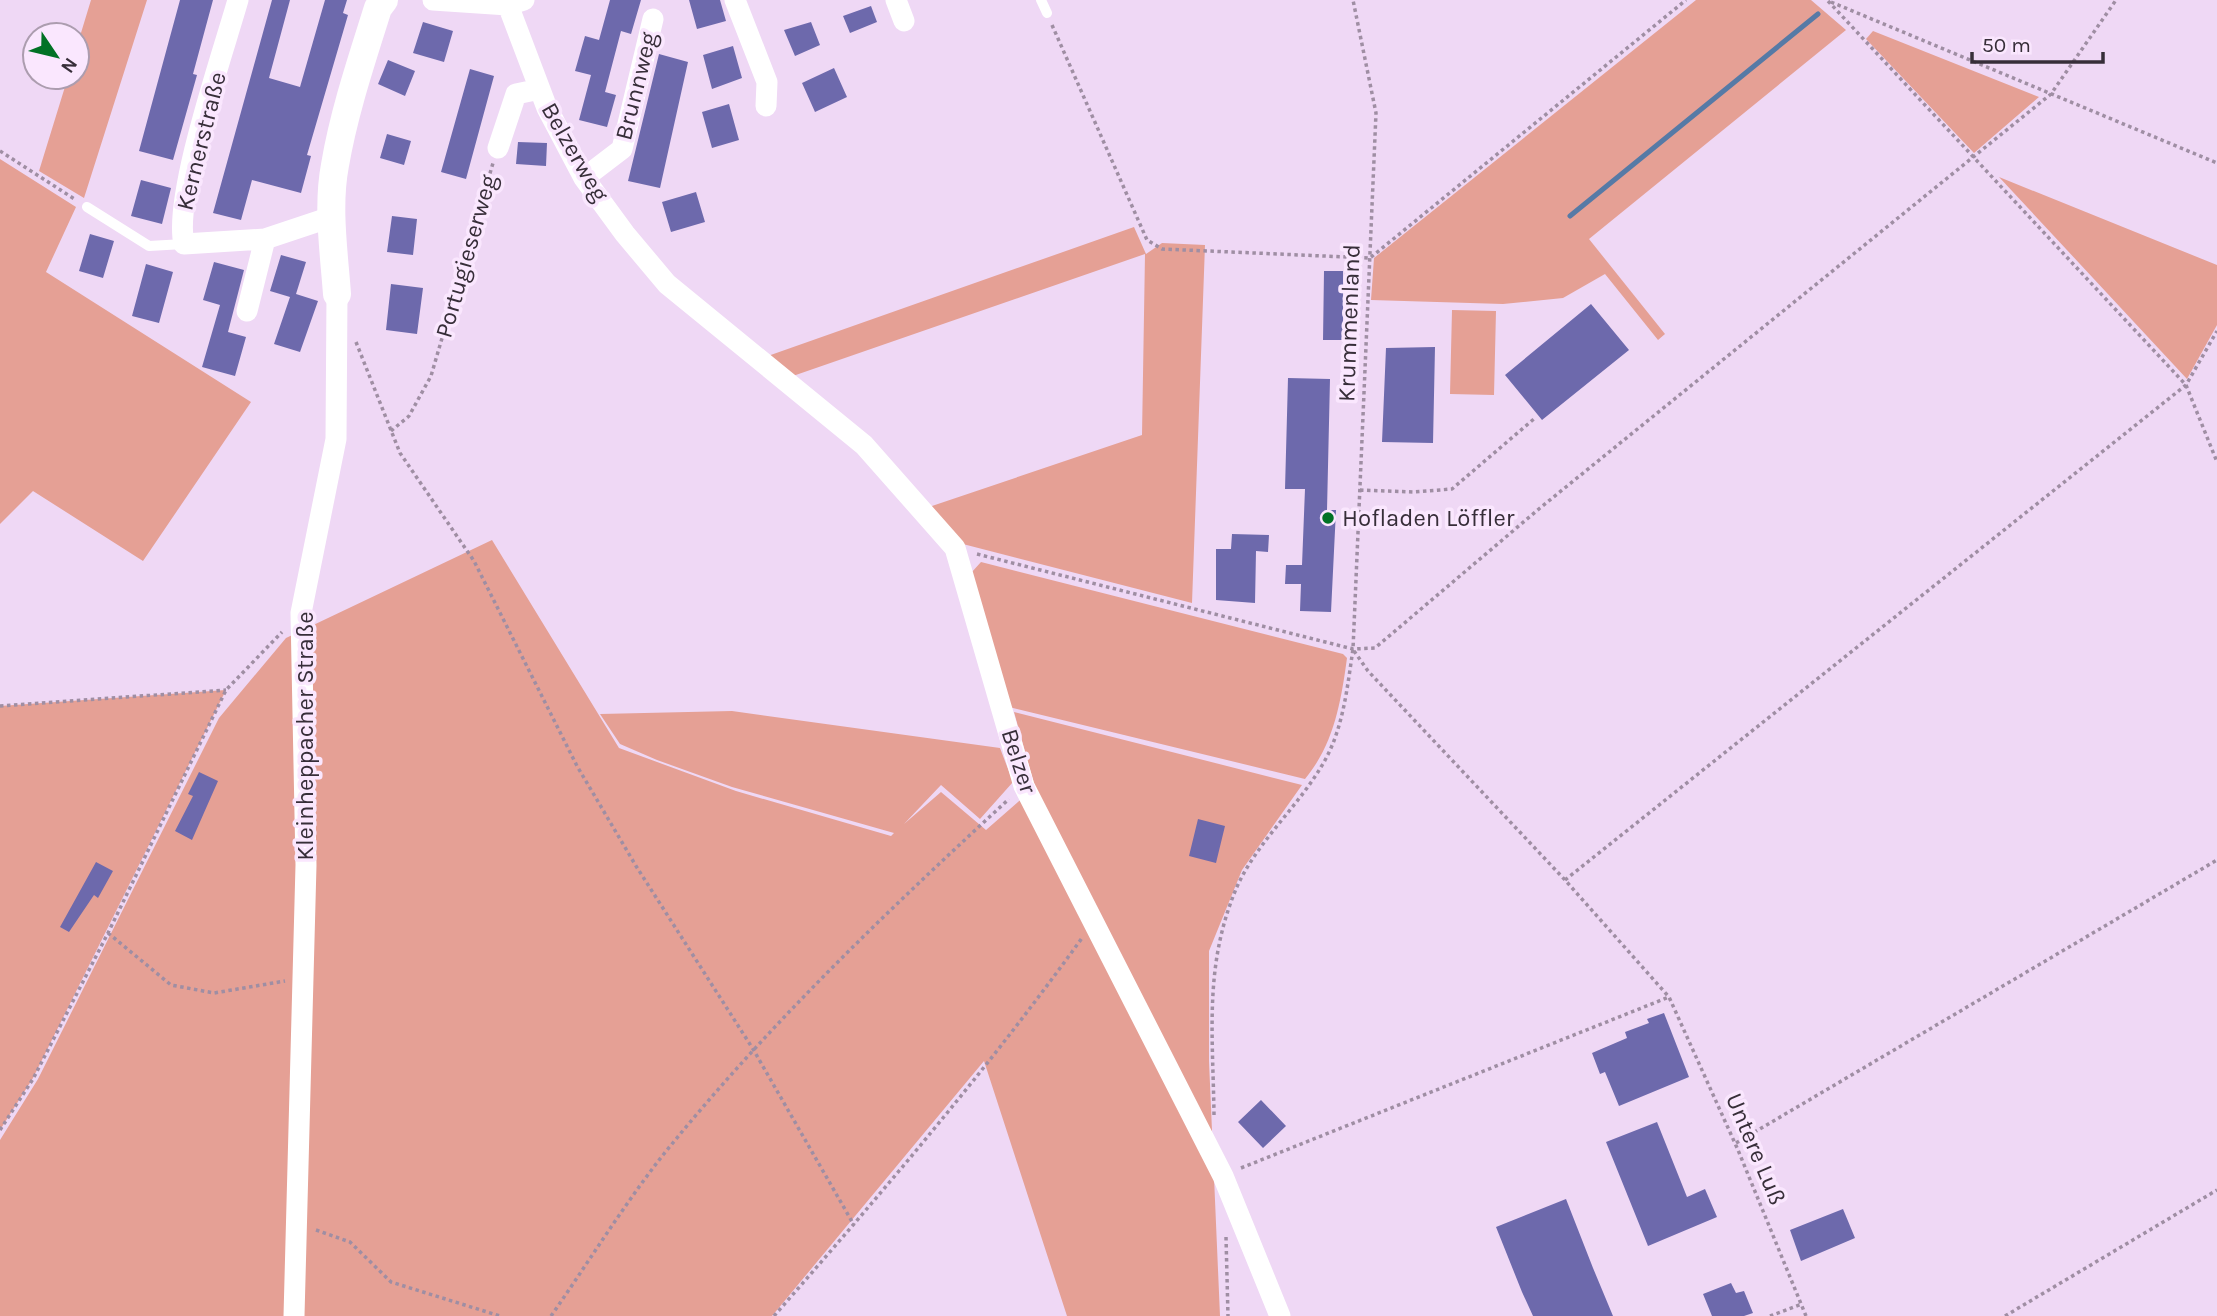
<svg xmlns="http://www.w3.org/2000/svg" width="2217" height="1316" font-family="Karla,sans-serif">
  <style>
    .green { fill: #e5a095 }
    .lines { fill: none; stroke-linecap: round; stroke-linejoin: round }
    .stream { stroke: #567aa6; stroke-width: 5 }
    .building { fill: #6d69ac }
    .path { stroke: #9f8ea3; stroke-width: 3.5; stroke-dasharray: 3.5 3.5; stroke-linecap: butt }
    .lane { stroke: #fff; stroke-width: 10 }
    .street { stroke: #fff; stroke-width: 21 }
    .secondary { stroke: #fff; stroke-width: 28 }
    .poi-dot { fill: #017225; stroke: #fae7fe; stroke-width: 2.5 }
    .labels { text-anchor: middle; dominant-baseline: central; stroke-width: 7; stroke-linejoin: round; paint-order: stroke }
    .street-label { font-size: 24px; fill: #372e39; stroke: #fae7fe }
    .poi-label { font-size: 24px; fill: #372e39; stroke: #fae7fe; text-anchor: start }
  </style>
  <rect width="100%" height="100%" fill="#efd8f5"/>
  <path class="green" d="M91 0H147L84 198 39 171 68 77H77V46Z
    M1696 0H1811L1846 30 1589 239 1665 334 1658 340 1605 274 1563 298 1503 304 1371 300 1374 258Z
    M1873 31 2039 97 1974 153 1866 39Z
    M0 159 76 207 46 272 251 402 143 561 33 491 0 524Z
    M1999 177 2217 265V325L2187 379Z
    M1134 227 1146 254 1162 243 1205 245 1192 603 959 543 929 507 1142 435 1145 254 790 377 765 357Z
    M1452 310 1496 311 1494 395 1450 394Z
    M492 540 619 748 736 791 891 836 894 833 732 787 657 760 620 744 600 714 732 711 1000 748 1013 782 980 819 941 785 904 824 941 792 986 830 1035 787 1014 712 1302 785 1242 870 1209 951V1061L1220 1316H1067L984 1061 772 1316H0V1140L38 1079 219 718 286 638Z
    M981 562 1343 654 1347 658C1341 702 1334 744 1305 779L1009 707 971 573Z
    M226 690 33 1078 0 1130V706Z"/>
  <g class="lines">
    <path class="stream" d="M1570 216 1818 14"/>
  </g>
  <path class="building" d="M180 0H213L193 74 197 75 173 160 139 151Z
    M272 0H290L269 78 300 87 325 0H347L343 13 348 15 307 155 311 156 301 193 252 180 241 220 213 213Z
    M610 0H641L631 34 621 31 605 92 616 95 607 127 579 120 591 75 575 71 585 36 599 40Z
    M689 0H720L726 21 697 29Z
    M871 6 877 22 850 33 843 16Z
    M423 22 453 31 444 62 413 53Z
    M811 22 820 45 795 56 784 30Z
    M733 46 742 78 712 89 703 55Z
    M659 54 688 62 660 188 628 181Z
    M388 60 415 71 405 96 378 84Z
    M834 68 847 97 815 112 802 83Z
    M470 69 494 76 466 179 441 172Z
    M729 104 739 140 712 148 702 112Z
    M387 134 411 141 404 165 380 158Z
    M518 142 547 143 546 166 516 164Z
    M141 180 171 188 162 224 131 216Z
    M696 192 705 222 671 232 662 202Z
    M392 216 417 219 413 255 387 252Z
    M90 234 114 241 103 278 79 271Z
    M281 255 306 262 296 294 318 301 300 352 274 344 290 297 270 291Z
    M214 262 244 270 228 332 246 337 235 376 202 367 220 305 203 300Z
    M146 264 173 272 159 323 132 316Z
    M1324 271H1343V340H1323Z
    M391 284 423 288 417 334 386 330Z
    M1591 304 1629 350 1542 420 1505 375Z
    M1435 347 1433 443 1382 442 1386 348Z
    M1288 378 1330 379 1327 510H1336L1331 612 1300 611 1301 584H1285L1286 565H1302L1305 489H1285Z
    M1232 534 1269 535 1268 552 1256 551 1255 603 1216 600V549H1231Z
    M199 772 218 781 192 840 175 831 193 796 188 794Z
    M1198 819 1225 826 1216 863 1189 856Z
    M96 862 113 871 98 898 94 895 69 932 60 927Z
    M1664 1013 1689 1077 1619 1106 1605 1072 1600 1074 1592 1053 1627 1038 1625 1032 1649 1023 1647 1019Z
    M1261 1100 1286 1126 1263 1148 1238 1122Z
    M1657 1122 1687 1197 1705 1189 1717 1217 1648 1246 1606 1142Z
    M1566 1199 1593 1268 1613 1316H1533L1522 1292 1496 1227Z
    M1843 1209 1855 1238 1801 1261 1790 1230Z
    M1731 1283 1736 1293 1744 1291 1753 1313 1744 1316H1712L1703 1294Z"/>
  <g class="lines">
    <path class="path" d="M1828 1 2186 385 2217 462
      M1831 2 2217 163
      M1052 25 1147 240 1162 249 1370 258 1686 0
      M0 151 76 200
      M356 342 400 453 474 561 577 766 636 866 753 1049 854 1225
      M391 431 409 416 431 376 493 163
      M1360 490 1413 492 1452 489 1535 418
      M977 554 1353 649 1375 648 1540 508 2051 94 2116 0
      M1354 651 1368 671 1565 880 1669 997 1738 1150 1806 1316
      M0 706 226 690
      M1565 880 2186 385 2217 331
      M108 933 171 985 214 993 285 981
      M1214 1115C1213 1034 1204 966 1236 889 1256 843 1296 809 1321 767 1343 732 1347 689 1353 649L1376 113 1353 0
      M0 1130 33 1079 108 933 226 690 282 632
      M1736 1143 2217 860
      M1241 1168 1669 997
      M316 1230 350 1242 391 1282 500 1316
      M1226 1237 1228 1316
      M551 1316C588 1263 623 1206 663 1155 767 1026 887 911 1009 799
      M774 1316C881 1194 987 1070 1082 938
      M1770 1316 1802 1304
      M2005 1316 2217 1190"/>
    <path class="lane" d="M1041 0 1047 13
      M87 207 149 246 184 244"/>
    <path class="street" d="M238 0C223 53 173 197 184 244L265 239 331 217
      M433 0 508 5 524 0
      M735 0 767 82 766 106
      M896 0 904 21
      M508 5 547 108 584 178 625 234 667 284 864 445 955 548 1024 786 1223 1176 1280 1316
      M498 148 516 94 540 89
      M584 178 622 149 653 19
      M247 311 265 239
      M294 1316 306 865 301 613 336 439 337 294"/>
    <path class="secondary" d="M337 294C334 252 327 207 335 165 344 112 362 59 378 8L384 0"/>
  </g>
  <circle class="poi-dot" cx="1328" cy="518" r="7"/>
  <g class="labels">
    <g class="street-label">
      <text transform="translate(636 86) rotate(-76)">Brunnweg</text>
      <text transform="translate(201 141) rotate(-76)">Kernerstraße</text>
      <text transform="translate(575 152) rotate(60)">Belzerweg</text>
      <text transform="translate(466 256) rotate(-74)">Portugieserweg</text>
      <text transform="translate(1349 323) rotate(-88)">Krummenland</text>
      <text transform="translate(305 736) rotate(-90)">Kleinheppacher Straße</text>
      <text transform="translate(1019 761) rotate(72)">Belzer</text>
      <text transform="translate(1756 1149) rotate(67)">Untere Luß</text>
    </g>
    <g class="poi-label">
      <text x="1342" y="518">Hofladen Löffler</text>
    </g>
  </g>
  <g transform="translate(56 56) rotate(125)"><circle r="33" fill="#fae7fe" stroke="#ac9daf" stroke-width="2"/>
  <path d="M0-5L12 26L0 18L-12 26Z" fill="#017225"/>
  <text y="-10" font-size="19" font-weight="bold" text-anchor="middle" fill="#372e39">N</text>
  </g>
  <path d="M1972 52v10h131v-10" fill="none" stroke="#372e39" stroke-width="3.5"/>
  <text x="1982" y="52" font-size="21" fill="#372e39" stroke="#fae7fe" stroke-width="5" paint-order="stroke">50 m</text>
</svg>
